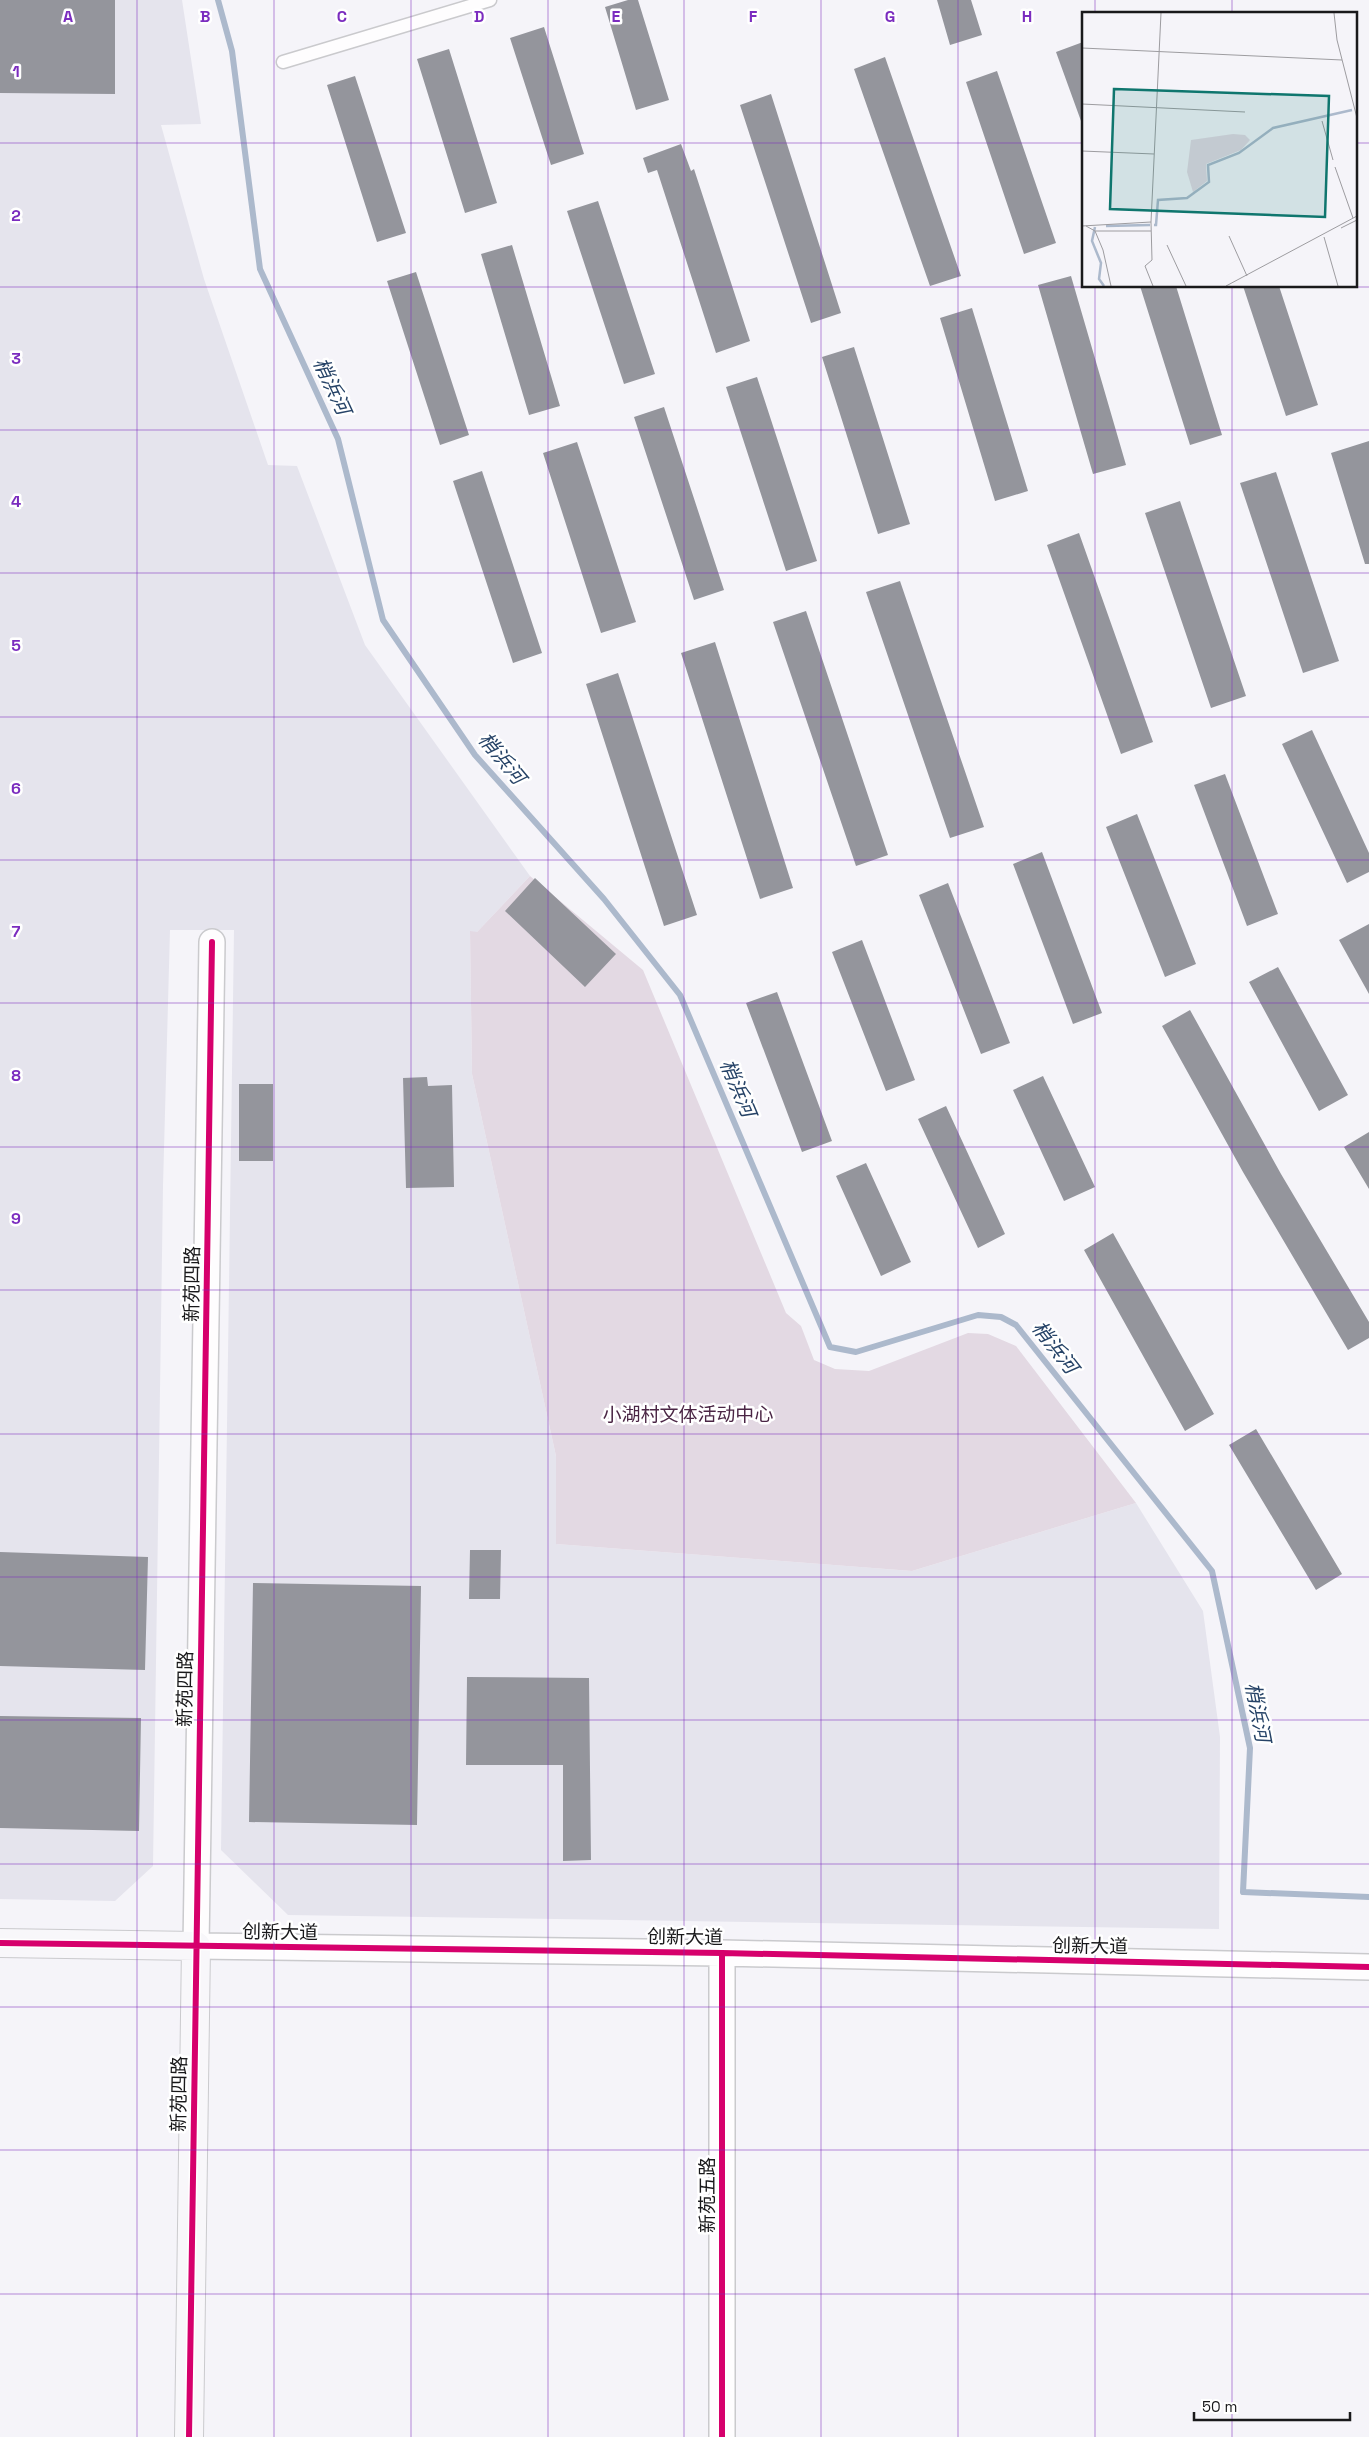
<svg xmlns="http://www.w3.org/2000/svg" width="1369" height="2437" font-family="'Space Grotesk','Noto Sans SC',sans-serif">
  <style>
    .built { fill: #e5e4ed }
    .green { fill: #e3d9e3 }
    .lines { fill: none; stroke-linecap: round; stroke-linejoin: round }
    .stream { stroke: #acb9cc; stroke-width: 6 }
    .building { fill: #94959c }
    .lane-casing { stroke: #cacacd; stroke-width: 15 }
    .street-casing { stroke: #cacacd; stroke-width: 28 }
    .secondary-casing { stroke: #cacacd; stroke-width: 30 }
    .lane { stroke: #fefdfe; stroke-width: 12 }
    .street { stroke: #fefdfe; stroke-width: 25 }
    .secondary { stroke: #f8f7fa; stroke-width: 28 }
    .cycleway-casing { stroke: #fff; stroke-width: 9 }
    .cycleway { stroke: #d6006c; stroke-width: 6 }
    .grid { fill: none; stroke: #7b2cbf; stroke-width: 1; stroke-opacity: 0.55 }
    .labels { text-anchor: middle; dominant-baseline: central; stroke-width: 5; stroke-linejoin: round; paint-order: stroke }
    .street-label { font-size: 19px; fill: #19191b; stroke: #fff }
    .park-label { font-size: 19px; fill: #4b2645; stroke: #fff }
    .water-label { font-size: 20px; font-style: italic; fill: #264367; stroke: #fff }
    .inset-river { fill: none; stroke: #acb9cc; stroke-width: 2.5 }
    .inset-road { fill: none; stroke: #9d9ca0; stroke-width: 1 }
    .view { fill: #0f766e; fill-opacity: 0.15; stroke: #0f766e; stroke-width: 2.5 }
    .inset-edge { fill: none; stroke: #19191b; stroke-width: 2.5 }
    .grid-label { font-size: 16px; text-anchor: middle; font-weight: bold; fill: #7b2cbf; stroke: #fff; stroke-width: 5; stroke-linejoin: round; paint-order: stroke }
  </style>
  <rect width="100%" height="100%" fill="#f5f4f9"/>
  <path class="built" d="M0 0H182L201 124 161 125 204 279 268 465 297 466 365 645 530 876 477 932H470L472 1074 556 1456V1544L912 1571 1136 1503 1203 1611 1220 1737 1219 1929 288 1915 221 1850 234 930H170L163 1186 153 1866 115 1901 0 1899Z"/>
  <path class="green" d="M530 876 643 970 786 1313 801 1326 814 1360 835 1369 869 1371 968 1333 988 1334 1016 1346 1136 1503 912 1571 556 1544V1456L472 1074 470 931 477 932Z"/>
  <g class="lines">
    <path class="stream" d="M218 0 232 51 260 269 338 439 383 620 475 755 604 899 680 995 830 1347 856 1352 978 1315 1001 1317 1016 1325 1212 1571 1250 1748 1243 1892 1369 1897"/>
  </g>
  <path class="building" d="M0 0H115V94L0 93Z
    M628 0H638L669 100 636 110 605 7Z
    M937 0H971L982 35 950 45Z
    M544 27 584 154 551 165 510 38Z
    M1083 42V121H1081L1056 52Z
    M449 49 497 203 465 213 417 59Z
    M885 57 961 276 930 286 854 69Z
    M997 71 1056 243 1024 254 966 82Z
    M355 76 406 233 377 242 327 85Z
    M771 94 841 313 811 323 740 105Z
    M681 144 691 171 694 169 750 341 716 353 657 170 648 173 643 158Z
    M598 201 655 374 624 384 567 211Z
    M512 245 560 406 529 415 481 254Z
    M416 272 469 435 440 445 387 281Z
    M1071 276 1126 465 1093 474 1038 285Z
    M1140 286H1176L1222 435 1190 445Z
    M1243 286H1279L1318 405 1286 416Z
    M972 308 1028 491 995 501 940 318Z
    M854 347 910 524 878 534 822 357Z
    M757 377 817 561 786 571 726 387Z
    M664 407 724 590 694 600 634 417Z
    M1369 441V564H1365L1331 453Z
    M577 442 636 622 601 633 543 453Z
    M482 471 542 653 513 663 453 481Z
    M1276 472 1339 661 1303 673 1240 483Z
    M1180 501 1246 696 1211 708 1145 513Z
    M1079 533 1153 742 1121 754 1047 545Z
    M900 581 984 827 950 838 866 592Z
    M806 611 888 855 856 866 773 622Z
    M715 642 793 888 760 899 681 653Z
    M618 673 697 915 664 926 586 684Z
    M1312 730 1369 853V872L1347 883 1282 744Z
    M1225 774 1278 914 1247 926 1194 785Z
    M1137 814 1196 964 1165 977 1106 827Z
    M1042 852 1102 1013 1073 1024 1013 864Z
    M535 878 616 954 585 987 505 911Z
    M948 883 1010 1043 981 1054 919 895Z
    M1369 924V994L1339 940Z
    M862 940 915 1080 886 1091 832 952Z
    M1278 967 1348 1095 1319 1111 1249 982Z
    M777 992 832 1141 802 1152 746 1003Z
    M1190 1010 1281 1174 1369 1322V1338L1348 1350 1243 1172 1162 1026Z
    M1043 1076 1095 1187 1064 1201 1013 1090Z
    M427 1077 428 1086 452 1085 454 1187 406 1188 403 1078Z
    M239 1084H273V1161H239Z
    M946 1106 1005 1234 978 1248 918 1119Z
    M1369 1132V1189L1344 1147Z
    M866 1163 911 1262 881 1276 836 1176Z
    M1113 1233 1214 1414 1185 1431 1084 1250Z
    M1256 1429 1342 1574 1316 1590 1229 1445Z
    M470 1550H501L500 1599H469Z
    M0 1552 148 1557 145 1670 0 1666Z
    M253 1583 421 1586 417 1825 249 1822Z
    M467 1677 589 1678 591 1860 563 1861V1765H466Z
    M0 1716 141 1718 139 1831 0 1828Z"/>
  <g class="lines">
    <g class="lane-casing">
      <path id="lane" d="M283 62 490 0"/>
    </g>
    <g class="street-casing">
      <path id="street" d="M212 942 196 1946 722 1953 1369 1967
        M722 1953V2437"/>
    </g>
    <g class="secondary-casing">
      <path id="secondary" d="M0 1943 196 1946 189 2437"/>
    </g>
    <use href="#lane" class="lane"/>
    <use href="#street" class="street"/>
    <use href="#secondary" class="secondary"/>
    <g class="cycleway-casing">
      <path id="cycleway" d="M0 1943 722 1953 1369 1967
        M722 1953V2437
        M189 2437 212 942"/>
    </g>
    <use href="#cycleway" class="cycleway"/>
  </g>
  <path class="grid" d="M137 0V2437M274 0V2437M411 0V2437M548 0V2437M684 0V2437M821 0V2437M958 0V2437M1095 0V14M1232 0V14M0 143H1083M1355 143H1369M1095 286V2437M1232 286V2437M0 287H1369M0 430H1369M0 573H1369M0 717H1369M0 860H1369M0 1003H1369M0 1147H1369M0 1290H1369M0 1434H1369M0 1577H1369M0 1720H1369M0 1864H1369M0 2007H1369M0 2150H1369M0 2294H1369"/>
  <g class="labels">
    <g class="street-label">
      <text transform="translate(192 1284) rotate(-89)">新苑四路</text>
      <text transform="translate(185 1689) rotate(-89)">新苑四路</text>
      <text transform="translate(280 1932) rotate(1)">创新大道</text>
      <text transform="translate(685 1937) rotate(1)">创新大道</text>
      <text transform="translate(1090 1946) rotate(1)">创新大道</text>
      <text transform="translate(179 2094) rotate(-89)">新苑四路</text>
      <text transform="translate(707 2195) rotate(-90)">新苑五路</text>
    </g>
    <g class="park-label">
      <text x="688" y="1414">小湖村文体活动中心</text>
    </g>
    <g class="water-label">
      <text transform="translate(332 386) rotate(65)">梢浜河</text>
      <text transform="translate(502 758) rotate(50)">梢浜河</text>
      <text transform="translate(738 1088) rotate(67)">梢浜河</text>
      <text transform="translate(1055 1347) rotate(52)">梢浜河</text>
      <text transform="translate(1258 1712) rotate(79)">梢浜河</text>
    </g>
  </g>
  <g transform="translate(1082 12)">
    <rect width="275" height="275" fill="#f5f4f9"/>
    <path d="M151 122 163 123 168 128 159 138 124 152 125 169 111 180 105 160 109 128Z" fill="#e3d9e3"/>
    <path class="inset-river" d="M72 213H74L76 188 105 186 127 170 126 153 157 141 191 116 270 98M24 214 68 213M13 215 10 229 19 251 17 267 22 274"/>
    <path class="inset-road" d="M252 1 255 28 275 106M0 36 260 48M0 92 163 100M240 109 251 148M0 139 72 142M253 155 271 206M0 214 69 210M4 214 13 219 21 238 29 274M259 216 275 208M13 219H69M147 224 165 264M242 225 256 274M85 233 104 274M71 274 63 254 70 248 69 210 79 1M144 274 275 204"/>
    <path class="view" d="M32 77 247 84 243 205 28 197Z"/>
    <rect width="275" height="275" class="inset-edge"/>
  </g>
  <g class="grid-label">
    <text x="68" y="22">A</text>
    <text x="205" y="22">B</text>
    <text x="342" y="22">C</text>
    <text x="479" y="22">D</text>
    <text x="616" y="22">E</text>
    <text x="753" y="22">F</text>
    <text x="890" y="22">G</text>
    <text x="1027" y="22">H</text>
    <text x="16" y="77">1</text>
    <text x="16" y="221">2</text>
    <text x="16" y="364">3</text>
    <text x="16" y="507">4</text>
    <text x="16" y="651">5</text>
    <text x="16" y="794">6</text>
    <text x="16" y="937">7</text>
    <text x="16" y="1081">8</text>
    <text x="16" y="1224">9</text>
  </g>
  <path d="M1194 2412v8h156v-8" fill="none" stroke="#19191b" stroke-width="2.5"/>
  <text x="1202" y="2412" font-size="15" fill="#19191b" stroke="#ffffff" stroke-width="4" paint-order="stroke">50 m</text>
</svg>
